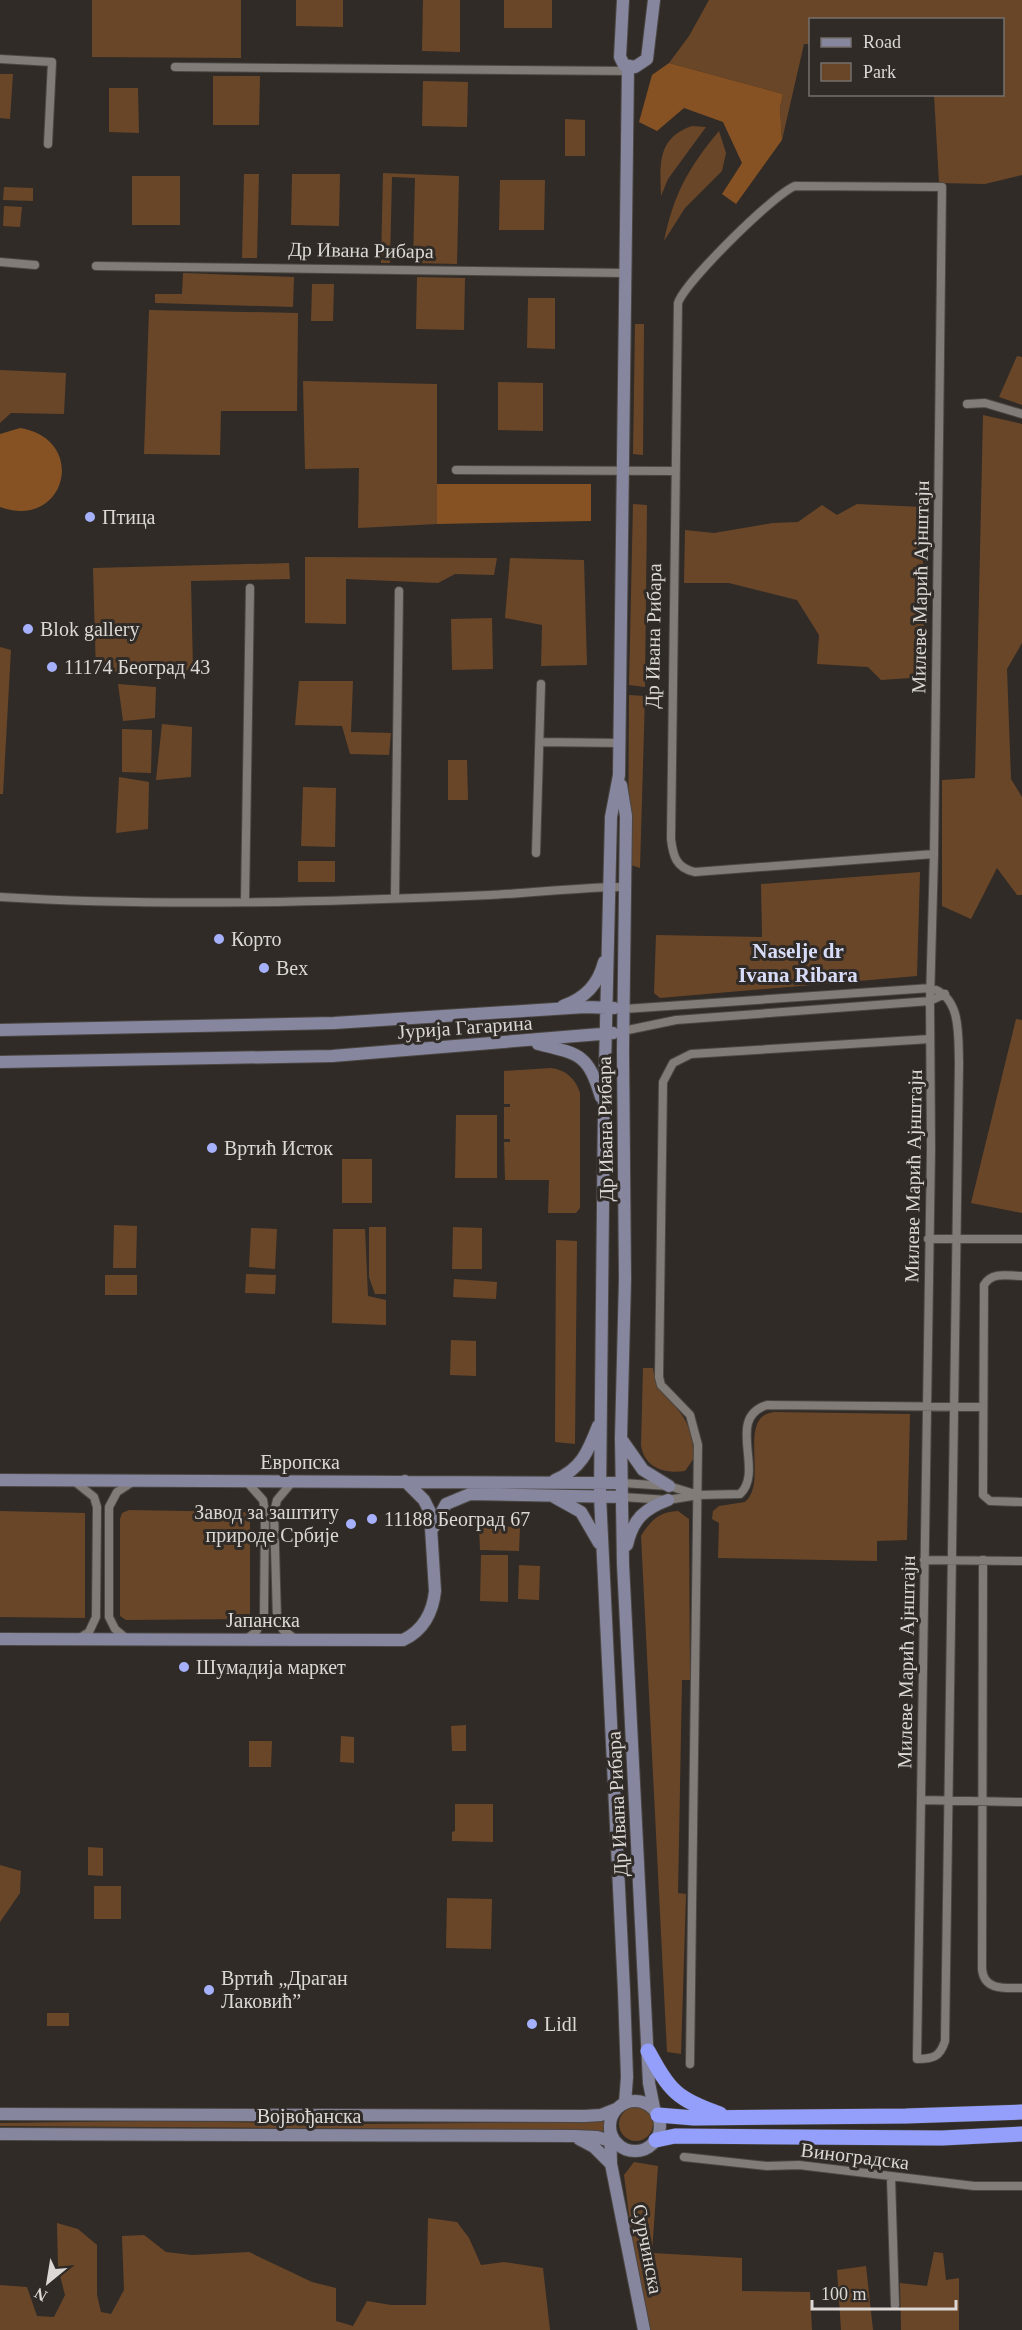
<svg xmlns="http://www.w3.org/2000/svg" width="1022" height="2330" font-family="'Times New Roman',serif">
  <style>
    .green { fill: #6a4628 }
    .forest { fill: #865223 }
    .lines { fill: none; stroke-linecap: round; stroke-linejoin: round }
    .street-casing { stroke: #4b4743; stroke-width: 10 }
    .secondary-casing { stroke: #4b4743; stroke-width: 14 }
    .highway-casing { stroke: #4b4743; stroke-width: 16 }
    .street { stroke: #827c78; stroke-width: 8 }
    .secondary { stroke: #87869f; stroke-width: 12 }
    .highway { stroke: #939ffa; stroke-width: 15 }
    .poi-dot { fill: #a6b1fc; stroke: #302b27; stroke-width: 2 }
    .labels { text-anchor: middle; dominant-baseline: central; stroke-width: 6; stroke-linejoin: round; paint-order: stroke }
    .street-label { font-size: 20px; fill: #dbd8d5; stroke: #302b27 }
    .poi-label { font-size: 20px; fill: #dbd8d5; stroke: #302b27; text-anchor: start }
    .neighbourhood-label { font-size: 21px; font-weight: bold; fill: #d7dcf9; stroke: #302b27 }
  </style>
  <rect width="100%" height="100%" fill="#302b27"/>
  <path class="green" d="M92 0H241V58L92 57Z
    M296 0H343V27L296 26Z
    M423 0H460V52L422 51Z
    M504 0H552V28H504Z
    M709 0H1022V175L985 184 939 183 934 95 1002 94V20H810V44H804L782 140 780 108 783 94 669 63 689 36Z
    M0 74H13L10 119 0 118Z
    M213 76H260L259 125H213Z
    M423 81 468 82 467 127 422 126Z
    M109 88H138L139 133 109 132Z
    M565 119 585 120V156H565Z
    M692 126 706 127 668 179 661 196C660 164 657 138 692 126Z
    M719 131 726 153 722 171 685 208 664 241C674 194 688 168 719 131Z
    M383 173 459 176 457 264 413 263 415 178 392 177 390 263H381Z
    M244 174H259L257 258H242Z
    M292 174H340L339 226 291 225Z
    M132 176H180V225H132Z
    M500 180H545L544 230H499Z
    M4 187 33 188V201L3 200Z
    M4 206 22 207 20 227 3 226Z
    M183 273 294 277 293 307 155 303V294H182Z
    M417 277 465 278 464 330 416 329Z
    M312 284H334L333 321H311Z
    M528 298H555V349L527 348Z
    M149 310 298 313 297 411H221L220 455 144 454Z
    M635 324H644L643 455 633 454Z
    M1017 356 1022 357V405L999 397Z
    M0 370 66 373 64 414 11 413 0 423Z
    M303 381 437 384V524L358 528 359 468 305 469Z
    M498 382 543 383V431L498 430Z
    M983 415 1022 424V643L1007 669 1011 779 1022 797V895H1017L997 868 971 919 942 906V780L975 778Z
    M633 504 647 505 645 687 629 685Z
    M857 504 922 507 925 677 881 680 868 667 817 664 819 635 797 600 729 583H684L685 530 714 533 773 523 798 522 822 505 837 515Z
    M305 557 497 558 494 575 455 574 438 583 346 579V624L305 623Z
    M510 558 584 560 587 665 541 666 542 625 505 618Z
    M289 563 290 579 191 581 193 670 96 673 93 568Z
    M492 618 493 669 452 670 451 619Z
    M0 647 11 650 3 794H0Z
    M299 681H353L351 732 391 733 389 755 350 754 342 726 295 725Z
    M118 684 156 687 155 718 123 721Z
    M629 695 645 696 640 868 628 864Z
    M162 724 192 727 191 777 156 780Z
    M122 729 152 730 151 773 122 772Z
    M448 760H467L468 800H448Z
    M119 777 149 782 148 829 116 833Z
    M303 787 336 788 335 847 301 846Z
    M298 861H335V882H298Z
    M920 872 917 976 660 998 654 993 656 935 762 937 761 884Z
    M1016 1019 1022 1020V1213L971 1203Z
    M551 1068C566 1070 576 1079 580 1093V1208L576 1213H548L549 1180H505L504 1142H510V1139H504V1107H510V1104H504V1071Z
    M456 1115H497V1178H455Z
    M342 1159H372V1203H342Z
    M114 1225 137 1226 136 1268H113Z
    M369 1227H386V1294H375L369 1277Z
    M453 1227 482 1228V1269H452Z
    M251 1228 277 1229 275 1269 249 1267Z
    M333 1229H365L368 1296 386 1300V1325L332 1323Z
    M556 1240 577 1241 575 1444 555 1442Z
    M246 1274 276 1275 275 1294 245 1293Z
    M105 1275H137V1295H105Z
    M454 1279 497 1282 496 1299 453 1297Z
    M451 1340 476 1341V1376L450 1375Z
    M643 1368H653C657 1395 673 1399 685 1420 692 1432 693 1445 694 1458L685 1471C665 1474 644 1468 641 1445Z
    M774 1412 910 1414 907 1540 877 1541V1561L718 1558 719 1523 712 1519 713 1511 719 1506 745 1502C769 1482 736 1416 774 1412Z
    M129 1510 245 1512 250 1518V1614L245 1619 126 1620 120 1616V1519L122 1513Z
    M0 1511 85 1513V1618L0 1617Z
    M678 1511 689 1519 690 1680H682L678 1893 686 1894 681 2054 667 2052 641 1536C651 1520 659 1512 678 1511Z
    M479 1526 520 1527 519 1551 480 1550Z
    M481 1555H508V1602L480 1601Z
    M519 1565 540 1566 539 1600 518 1599Z
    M466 1725V1751H452L451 1726Z
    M341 1736 354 1737V1763L340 1762Z
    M249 1741H272L271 1767H249Z
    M455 1804H493V1842L452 1841V1832L455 1831Z
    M88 1847 103 1848V1876L88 1875Z
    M0 1865 21 1871 20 1893 0 1922Z
    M94 1886H121V1919H94Z
    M447 1898 492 1899 491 1949 446 1948Z
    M47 2013H69V2026H47Z
    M619 2124a17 17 0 1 1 34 0a17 17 0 1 1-34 0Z
    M152 2121 361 2124 604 2122V2133L592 2130 0 2126V2123Z
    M634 2162 658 2166 652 2253 742 2258V2291L810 2292 812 2330H650L634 2255 624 2175Z
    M428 2218 457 2222 469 2238 481 2265 504 2262 543 2268 550 2330H0V2285L27 2287 37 2316 54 2317 65 2295 58 2268 57 2223 78 2229 97 2245V2295L101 2312 111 2314 124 2290 122 2236 144 2235 166 2252 192 2255 249 2252 312 2282 336 2288V2321L353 2326 367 2301 391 2305H426Z
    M934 2252 943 2253 946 2280 959 2278V2330H901L900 2283 927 2286Z
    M866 2266 873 2330H841L837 2270Z"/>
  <path class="forest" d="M669 63 783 94 780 108 782 140 736 204 722 194 742 163 723 122 684 108 657 131 639 122 652 75Z
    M20 428C89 439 66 531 0 507V434Z
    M437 484H591V521L437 524Z"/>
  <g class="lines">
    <g class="street-casing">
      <path id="street" d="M0 59 52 62 48 144
        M175 67 628 71
        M0 262 35 265
        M96 266 626 273
        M967 404 985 403 1022 414
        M456 470 675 471
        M540 742 620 743
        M536 853 541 684
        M0 897C162 907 327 902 490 895 535 893 580 887 625 887
        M395 897 399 591
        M245 901 250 588
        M624 1009 931 988C962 997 958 1036 959 1063L945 2041C940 2057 933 2059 917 2059L931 1149 930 1001C931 952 933 903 934 854L942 187 795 186C774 194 685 282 678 303L671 839C673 856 676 868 695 872L934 854
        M623 1031 676 1020 930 1001 945 994
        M928 1239H1022
        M1022 1276C1008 1276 992 1271 984 1285L983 1490V1495L990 1501 1022 1502
        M74 1481 94 1497 97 1507 96 1617 89 1632 78 1639
        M246 1481 263 1500 265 1512 264 1616 256 1632 246 1639
        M293 1481 277 1500 274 1512 277 1618 283 1630 294 1638
        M622 1483 669 1486 695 1494
        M622 1497 668 1500 698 1495 740 1494C765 1471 725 1418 767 1405L983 1407
        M924 1560 1022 1561
        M983 1560 982 1969C984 1991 1005 1988 1022 1988
        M127 1639 115 1629 109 1617V1507L117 1492 134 1481
        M921 1800 1022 1802
        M690 2064 698 1445 690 1415 661 1385 659 1377 663 1082 673 1063 691 1054 930 1039
        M684 2157 767 2166 799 2165 974 2186H1022
        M891 2178 895 2305"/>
    </g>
    <g class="secondary-casing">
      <path id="secondary" d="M623 0 620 57 624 65 635 67 647 59 654 0
        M621 785 626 816 623 1050 625 1279 621 1438 623 1564 649 2083 654 2108
        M563 1006C585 998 598 985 604 962
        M0 1030 334 1023 585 1007 614 1008
        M538 1044C580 1054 588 1054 601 1097
        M0 1062 332 1056 613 1033
        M622 1440 643 1470 669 1486
        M0 1480 622 1483
        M555 1480C581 1469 588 1452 598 1426
        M554 1497 581 1512 599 1543
        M433 1528 446 1504 470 1494 622 1497
        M627 1545C633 1519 644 1509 668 1500
        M0 1639 403 1640C423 1631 433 1612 435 1591L430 1512 424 1500 405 1481
        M610 2126a25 25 0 1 1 50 0a25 25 0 1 1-50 0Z
        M625 2103 627 2077 624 1991 600 1496 604 1107 611 817 619 775 628 67
        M0 2114 585 2116 601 2115 616 2109
        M610 2127 611 2164 644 2330
        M0 2134 574 2136 597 2137 617 2143
        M579 2139 594 2147 611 2164"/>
    </g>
    <g class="highway-casing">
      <path id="highway" d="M648 2051C670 2091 676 2099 720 2114
        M658 2115 694 2118 906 2116 1022 2112
        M656 2140 675 2136 942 2138 1022 2134"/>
    </g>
    <use href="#street" class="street"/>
    <use href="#secondary" class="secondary"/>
    <use href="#highway" class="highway"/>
  </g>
  <g class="poi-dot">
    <circle cx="90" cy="517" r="6"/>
    <circle cx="28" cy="629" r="6"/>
    <circle cx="52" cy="667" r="6"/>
    <circle cx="219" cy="939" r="6"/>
    <circle cx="264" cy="968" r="6"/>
    <circle cx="212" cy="1148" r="6"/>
    <circle cx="372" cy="1519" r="6"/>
    <circle cx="351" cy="1524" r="6"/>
    <circle cx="184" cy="1667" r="6"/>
    <circle cx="209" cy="1990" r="6"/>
    <circle cx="532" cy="2024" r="6"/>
  </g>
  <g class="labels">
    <g class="street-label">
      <text transform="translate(361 250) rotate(1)">Др Ивана Рибара</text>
      <text transform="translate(920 587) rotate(-89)">Милеве Марић Ајнштајн</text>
      <text transform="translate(653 636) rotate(-89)">Др Ивана Рибара</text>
      <text transform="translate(465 1027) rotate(-4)">Јурија Гагарина</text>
      <text transform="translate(605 1129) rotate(-91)">Др Ивана Рибара</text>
      <text transform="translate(913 1176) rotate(-89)">Милеве Марић Ајнштајн</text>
      <text x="300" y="1462">Европска</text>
      <text x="263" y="1620">Јапанска</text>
      <text transform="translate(906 1662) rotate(-89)">Милеве Марић Ајнштајн</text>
      <text transform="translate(617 1804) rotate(-93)">Др Ивана Рибара</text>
      <text x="309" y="2116">Војвођанска</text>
      <text transform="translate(855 2156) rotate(7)">Виноградска</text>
      <text transform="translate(648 2249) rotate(79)">Сурчинска</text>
    </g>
    <g class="poi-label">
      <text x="102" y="517">Птица</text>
      <text x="40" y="629">Blok gallery</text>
      <text x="64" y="667">11174 Београд 43</text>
      <text x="231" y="939">Корто</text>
      <text x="276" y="968">Bex</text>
      <text x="224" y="1148">Вртић Исток</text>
      <text x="339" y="1512" text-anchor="end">Завод за заштиту<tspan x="339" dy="23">природе Србије</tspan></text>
      <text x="384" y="1519">11188 Београд 67</text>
      <text x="196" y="1667">Шумадија маркет</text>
      <text x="221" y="1978">Вртић „Драган<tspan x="221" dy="23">Лаковић”</tspan></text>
      <text x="544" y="2024">Lidl</text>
    </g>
    <g class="neighbourhood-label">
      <text x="798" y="951">Naselje dr<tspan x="798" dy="24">Ivana Ribara</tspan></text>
    </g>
  </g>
  <rect x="809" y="18" width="195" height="78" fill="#302b27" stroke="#74706d" stroke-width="1.5"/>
  <rect x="821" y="38" width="30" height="9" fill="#87869f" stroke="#74706d" stroke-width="1.5"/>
  <text x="863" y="48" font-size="18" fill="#dbd8d5">Road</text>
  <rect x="821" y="63" width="30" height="18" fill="#6a4628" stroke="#74706d" stroke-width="1.5"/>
  <text x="863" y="78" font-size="18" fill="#dbd8d5">Park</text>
  <g transform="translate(48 2282) rotate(210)" stroke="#302b27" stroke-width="4.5" paint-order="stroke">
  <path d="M0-4.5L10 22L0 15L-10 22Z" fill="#dbd8d5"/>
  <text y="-9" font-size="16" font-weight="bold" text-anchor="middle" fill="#dbd8d5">N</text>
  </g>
  <path d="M812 2300v9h144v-9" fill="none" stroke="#dbd8d5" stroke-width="3"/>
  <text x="821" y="2300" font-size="18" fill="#dbd8d5" stroke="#302b27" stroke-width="4.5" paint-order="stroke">100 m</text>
</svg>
